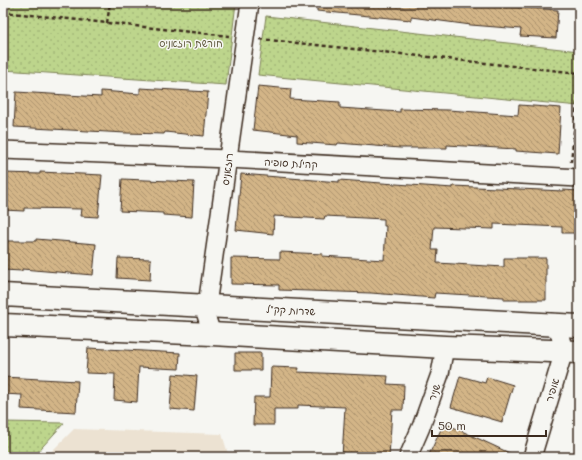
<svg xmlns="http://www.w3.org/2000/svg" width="582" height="460" font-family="Mali,'Playpen Sans Hebrew',sans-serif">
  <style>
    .built { fill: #ece2d2 }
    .park { fill: url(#park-dots); stroke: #7c8055 }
    .building { fill: url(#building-back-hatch); stroke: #3b2a1e }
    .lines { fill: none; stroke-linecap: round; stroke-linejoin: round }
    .street-casing { stroke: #3b2a1e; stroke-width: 20 }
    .secondary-casing { stroke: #3b2a1e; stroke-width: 25 }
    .path { stroke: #3b2a1e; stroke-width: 2.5; stroke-dasharray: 4 3; stroke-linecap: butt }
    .street { stroke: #f6f6f2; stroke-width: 17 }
    .secondary { stroke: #f6f6f2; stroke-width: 22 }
    .labels { text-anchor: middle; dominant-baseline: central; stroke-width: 3; stroke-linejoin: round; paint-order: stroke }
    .park-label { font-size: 10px; fill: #5c553a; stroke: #f6f6f2 }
    .street-label { font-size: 10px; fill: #3b2a1e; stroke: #f6f6f2 }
  </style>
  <defs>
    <pattern id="park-dots" width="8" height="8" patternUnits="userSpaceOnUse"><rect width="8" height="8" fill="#bdd58c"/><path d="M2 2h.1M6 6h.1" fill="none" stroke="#a3b778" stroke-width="1.8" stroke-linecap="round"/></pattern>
    <pattern id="building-back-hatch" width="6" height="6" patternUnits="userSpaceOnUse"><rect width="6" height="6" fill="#d3b587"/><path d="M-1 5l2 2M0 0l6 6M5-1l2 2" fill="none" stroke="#ac936e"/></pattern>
  </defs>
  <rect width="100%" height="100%" fill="#f6f6f2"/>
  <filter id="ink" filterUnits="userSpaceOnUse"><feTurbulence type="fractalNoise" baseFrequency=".025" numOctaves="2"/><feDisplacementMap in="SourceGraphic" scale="8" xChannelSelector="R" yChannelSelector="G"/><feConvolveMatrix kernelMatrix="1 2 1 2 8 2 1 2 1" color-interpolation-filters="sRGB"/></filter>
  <g filter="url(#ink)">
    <path class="built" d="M74 429 222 434 229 457H46Z"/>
    <path class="park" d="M3 3H236L226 85 3 70Z
      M266 16 579 51V106L258 75Z
      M3 422 64 423 33 457H3Z"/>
    <path class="building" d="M317 3H514L513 7 558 10 556 38 520 36 521 29 471 25 411 17V20L317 11Z
      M258 86 291 89 290 99 340 102V108L400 112V109L448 110 518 115 519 105 561 108 558 154 516 151V149L447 145V148H400L338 143 337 145 297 142V135L253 130Z
      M140 88 208 92 204 136 165 132 164 134 126 133 14 127 16 92 101 97V91L140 94Z
      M40 172 102 175 98 217 81 216 82 209 24 208V211L3 210V173L40 174Z
      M241 174 339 182V180L453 188V186L563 191V190L579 191V233H562V227L494 224V229L434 227 432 250H438L437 263 504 267V258H546V300H504V297L435 293 434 298 371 293 279 290V285L231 284V258L280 259V252L323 254 322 256 384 260 386 226H384V219L325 216 324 219 274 216 273 234 236 230Z
      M122 179 194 182 192 217 163 215V213L120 211Z
      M36 239 96 244 93 275 22 269V271L3 270V241H36Z
      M118 258 151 259 150 280 117 278Z
      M88 348 180 353 179 369 139 367 137 402 114 400 115 374 86 373Z
      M235 353H261V370H235Z
      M271 367 299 368 298 372 388 376 387 384 404 385 403 410H392L389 457H342L345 407 298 405V409H274V425H253L254 397H270Z
      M173 374 197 376 194 411 170 409Z
      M460 376 485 383 487 377 513 385 502 422 451 407Z
      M3 377 78 381 76 412 21 409 22 395 3 394Z
      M444 423 453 427 518 457H428Z"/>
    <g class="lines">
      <g class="street-casing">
        <path id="street" d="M3 150 228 159 579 178
          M212 334 206 315 207 305 250 3
          M408 457 421 427 440 374 445 347
          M532 457 564 351 559 332 552 325"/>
      </g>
      <g class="secondary-casing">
        <path id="secondary" d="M3 295 579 326
          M3 325 212 334 445 347 579 352"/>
      </g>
      <path class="path" d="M3 12 229 36
        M107 23 110 3
        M260 39 579 73
        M571 162 579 83"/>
      <use href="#street" class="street"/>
      <use href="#secondary" class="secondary"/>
    </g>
  </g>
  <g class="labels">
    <g class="park-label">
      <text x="191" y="43">חורשת רוזאניס</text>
    </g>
    <g class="street-label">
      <text transform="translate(291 163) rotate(3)">קהילת סופיה</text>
      <text transform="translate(227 169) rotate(-82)">רוזאניס</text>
      <text transform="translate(291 310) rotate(3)">שדרות קק"ל</text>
      <text transform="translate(552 390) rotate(-73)">אופיר</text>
      <text transform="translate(434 392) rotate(-71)">שניר</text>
    </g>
  </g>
  <rect width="582" height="460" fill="none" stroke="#f6f6f2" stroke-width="16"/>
  <rect x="8" y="8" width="566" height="444" fill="none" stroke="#3b2a1e" stroke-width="1.5" filter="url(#ink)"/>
  <path d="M432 430v6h114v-6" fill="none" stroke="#3b2a1e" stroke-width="2"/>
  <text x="438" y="430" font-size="12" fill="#3b2a1e" stroke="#f6f6f2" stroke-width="3" paint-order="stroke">50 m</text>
</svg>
